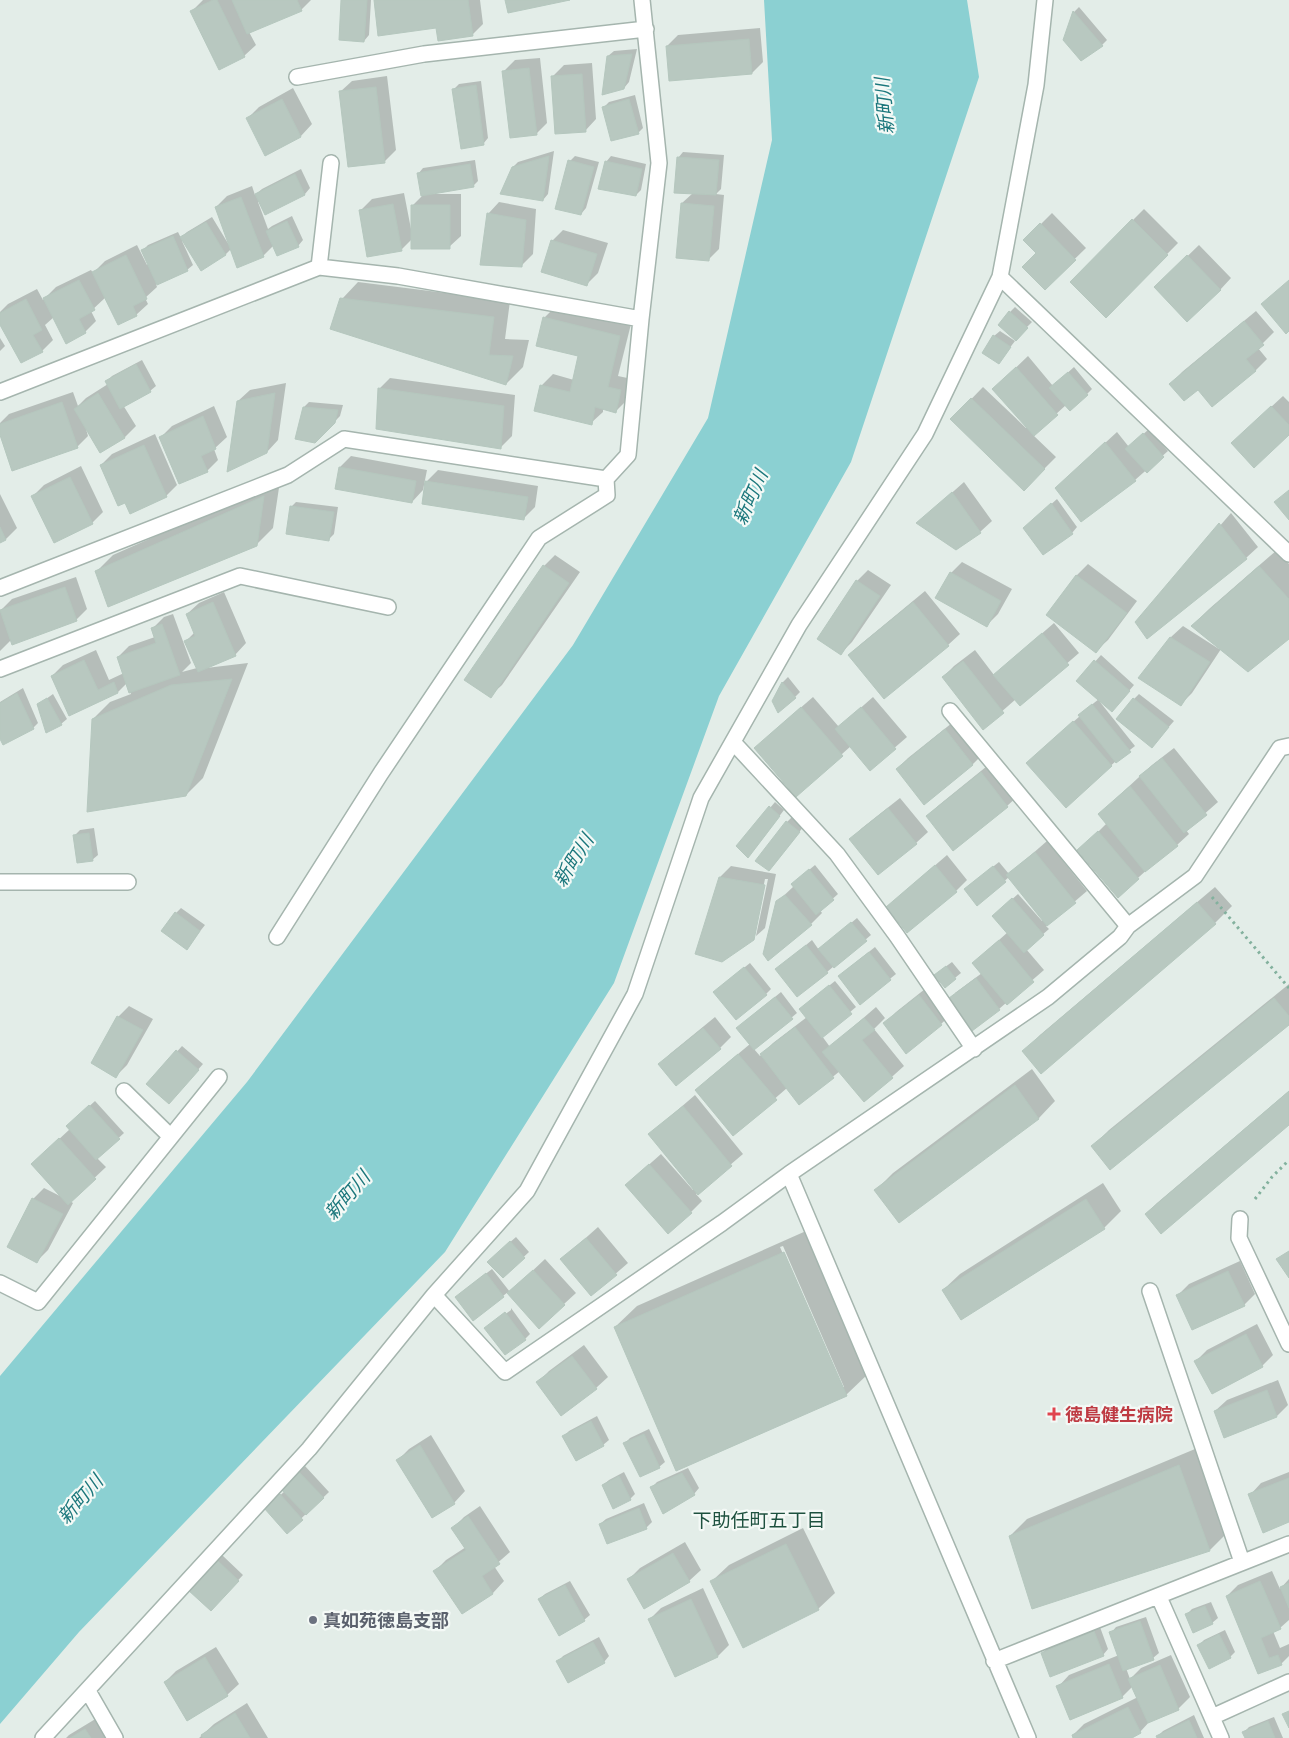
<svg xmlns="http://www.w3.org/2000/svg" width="1289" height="1738" font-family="'PT Sans Narrow','Noto Sans JP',sans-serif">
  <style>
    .water { fill: #8bd0d2 }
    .shadow { fill: #0003; fill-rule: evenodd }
    .building { fill: #b8c8c0; stroke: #b5c7be }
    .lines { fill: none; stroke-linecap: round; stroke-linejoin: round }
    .minor-casing { stroke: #a5b5ae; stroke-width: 18 }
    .path { stroke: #83b19e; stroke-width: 3; stroke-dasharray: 2.5 4; stroke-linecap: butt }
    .minor { stroke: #fff; stroke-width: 15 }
    .health-dot { fill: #e0444e; stroke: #f4f9f6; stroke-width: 2 }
    .worship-dot { fill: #6b7280; stroke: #f4f9f6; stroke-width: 2 }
    .labels { text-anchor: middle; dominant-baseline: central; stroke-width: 4.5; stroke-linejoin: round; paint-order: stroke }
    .health-label { font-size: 18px; font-weight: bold; fill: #be3a42; stroke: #f4f9f6; text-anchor: start }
    .worship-label { font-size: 18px; font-weight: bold; fill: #5b616d; stroke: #f4f9f6; text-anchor: start }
    .water-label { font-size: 19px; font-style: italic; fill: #1b777c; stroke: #f4f9f6 }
    .neighbourhood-label { font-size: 19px; fill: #1e513f; stroke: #f4f9f6 }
  </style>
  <rect width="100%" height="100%" fill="#e3ede8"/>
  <path class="water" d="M764 0H967L979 77 851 462 719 696 614 983 445 1252 79 1632 0 1724V1376L247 1082 573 645 708 418 772 140Z"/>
  <path class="shadow" d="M203 0H311L301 10 249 32 256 45 244 56 192 11Z
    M342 0H371L369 35 364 41Z
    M375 0H480L483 24 472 35 437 26Z
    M1079 7 1107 40 1102 45 1064 40 1074 12Z
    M760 28 763 62 752 73 667 46 678 35Z
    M637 49 629 82 624 88 608 56 614 51Z
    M540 58 547 123 536 134 503 72 515 60Z
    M592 63 596 119 585 131 553 76 564 65Z
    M387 76 396 150 385 161 349 166 340 92 352 81Z
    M481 81 488 138 483 144 454 89 459 84Z
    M293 88 312 124 301 136 266 154 248 118 259 107Z
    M635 95 643 128 638 133 604 107 609 102Z
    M554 151 548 194 543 200 513 167 518 162Z
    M683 152 724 155 721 189 716 194 724 195 719 249 708 260 682 203 693 193 678 158Z
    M575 156 599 162 586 208 581 214 570 161Z
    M611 156 646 164 641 190 636 195 606 162Z
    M475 160 478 181 473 186 432 192 433 194H461V236L449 247 412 239 402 249 360 211 372 199 404 193 411 229 413 205 422 196 418 174 423 168Z
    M301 169 310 188 305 194 266 213 260 201 258 202 268 229 272 226 292 216 303 240 298 246 274 245 263 256 231 249 226 254 201 269 184 240 182 241 193 265 187 270 156 284 157 287 145 298 148 304 136 315 106 297 91 311 96 321 85 332 54 317 45 325 53 340 42 351 0 322V312L8 304 37 289 43 300 56 287 91 270 93 273 105 261 137 245 147 265H149L143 250 148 245 178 232 181 238 187 232 212 217 229 245 230 244 216 207 227 196 252 186 255 195 262 189Z
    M499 202 536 209 533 254 522 265 488 214Z
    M1144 209 1178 243 1106 316 1071 282Z
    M1052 213 1086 248 1045 288 1037 253 1025 240Z
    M563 230 608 243 598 273 587 284 552 241Z
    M1199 245 1231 278 1220 290 1167 276Z
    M358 282 510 301 505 339 529 340 523 367 506 384 342 299Z
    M556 306 631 324 618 376 632 379 627 400 616 411 603 408V412L591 423 541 386 553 374 574 380 580 355 538 345 545 317Z
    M1015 307 1032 322 1015 339 1010 312Z
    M1256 311 1274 332 1258 348 1267 359 1256 370 1213 405 1198 388 1171 384 1182 372Z
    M1000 331 1015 341 999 362 994 336Z
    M0 338 5 346 0 351Z
    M1028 356 1053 386 1074 367 1092 389 1087 394 1066 405 1033 435 1056 457 1024 489 952 419 983 387 1026 428 1027 427 1005 378Z
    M142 360 156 386 150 391 123 405 136 426 125 437 101 451 86 429 88 436 77 447 0 431V423L9 414 73 392 78 406 86 398 108 384 107 381 112 376Z
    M390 378 515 395 512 436 500 448 379 389Z
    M286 383 278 440 267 452 238 401 250 390Z
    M1283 396 1289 402V433L1244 432Z
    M309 402 343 405 340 416 315 442 304 407Z
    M214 406 227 437 214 449 218 460 207 471 161 437 172 426Z
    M1149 429 1168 451 1135 480 1068 477 1117 432 1129 447Z
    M155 434 177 485 166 496 126 501 101 465 112 454Z
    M351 456 427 470 423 490 412 502 336 488 340 467Z
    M81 466 103 512 92 523 32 497 44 485Z
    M438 470 538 486 535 507 524 518 424 484Z
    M280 481 273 528 256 545 97 571 113 555Z
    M964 482 992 521 980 532 956 549 918 523Z
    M0 494 17 528 6 539 0 542Z
    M1057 499 1077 527 1072 533 1030 523Z
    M296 502 338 507 334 534 329 539 291 507Z
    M1231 513 1258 547 1246 558 1147 638 1137 622Z
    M1277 550 1289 564V637L1221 649 1192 693 1181 704 1140 678 1171 637 1183 626 1219 649 1220 648 1193 625 1209 609Z
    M555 555 580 572 502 685 490 696 544 566Z
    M962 562 1012 589 998 614 987 625 951 573Z
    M1088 564 1137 601 1108 640 1096 651 1048 614 1077 575Z
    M868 570 891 585 852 642 841 653 857 581Z
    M76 577 87 609 76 620 11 640 0 651V611L12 599Z
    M925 591 960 634 948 645 884 697 849 655 861 644Z
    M224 592 246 643 235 655 206 668 248 663 203 778 186 795 93 719 110 702 131 694 127 683 118 692 70 714 52 676 63 665 96 650 109 680 124 673 118 657 129 646 155 637 152 629 164 617 173 614 191 663 182 672 197 668 186 641 195 632 187 614 199 603Z
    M1054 623 1079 653 1020 704 1016 699 983 728 943 677 954 666 975 650 994 675Z
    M1101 655 1134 685 1117 705 1100 702 1135 746 1116 761 1066 806 1039 752 1080 716 1085 710 1099 699 1078 681Z
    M788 677 800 692 795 697 773 701 783 682Z
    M23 688 38 723 33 728 0 736V702Z
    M53 694 67 719 61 724 39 704Z
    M1139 694 1174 721 1152 746 1134 699Z
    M813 697 839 727 873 697 907 737 870 769 851 746 796 795 767 737Z
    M957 719 984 753 973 764 924 803 897 769 908 758Z
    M1174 748 1218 802 1186 830 1189 834 1177 845 1150 867 1118 896 1089 841 1107 823 1111 803 1152 765Z
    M992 762 1019 795 1007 806 927 816 939 805Z
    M900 798 928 832 916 843 878 873 851 839 862 828Z
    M775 802 784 810 753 851 738 846Z
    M792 817 804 826 774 864 787 822Z
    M94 828 98 855 92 860 74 836 80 830Z
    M1047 841 1087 891 1046 926 1049 929 1026 949 1044 970 999 1009 955 993 982 973 973 963 1008 932 999 911 1018 894 1042 921 1044 920 1009 877 978 904 971 884 999 862 1009 874Z
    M947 855 967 880 956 891 887 907Z
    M815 865 838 894 820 910 822 913 811 924 777 902 794 886 798 879Z
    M731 866 776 874 765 928 756 936 768 879H765L753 937H755L753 939 720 877Z
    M1215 887 1232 906 1215 923 1024 1052 1040 1035Z
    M181 908 205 925 186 949 176 913Z
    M857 918 871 935 827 972 777 969 812 940 819 950Z
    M875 947 896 974 860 1003 845 971Z
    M952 962 961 973 945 986 941 970Z
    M750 963 771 989 766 994 720 987Z
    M835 981 856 1007 822 1036 830 1047 876 1007 885 1018 874 1029 904 1066 865 1101 840 1071 799 1104 787 1088 734 1134 708 1079 750 1044 743 1023 781 992 797 1013 754 1049 760 1056 773 1043 807 1017 806 1004Z
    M1289 984V1024L1093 1146 1109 1130Z
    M930 985 953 1013 941 1024H885L896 1012Z
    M129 1006 153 1019 127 1065 116 1076 118 1017Z
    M715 1017 731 1037 720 1048 660 1064 671 1053Z
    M182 1046 203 1064 174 1097 148 1084Z
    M1032 1069 1055 1101 1039 1118 900 1221 876 1190 893 1173Z
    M1289 1091V1123L1146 1214 1157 1203Z
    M695 1095 743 1154 696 1194 702 1201 691 1212 626 1185 661 1154 693 1190 695 1189 650 1134Z
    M95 1101 124 1133 97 1158 106 1167 70 1201 73 1203 48 1250 37 1261 33 1199 44 1188 62 1197 44 1153 70 1129 73 1121Z
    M1103 1183 1121 1211 1104 1228 943 1290 960 1274Z
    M598 1227 628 1263 591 1295 562 1259Z
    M806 1231 868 1374 846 1395 615 1327 637 1306ZM783 1246 844 1387H841L780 1247Z
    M516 1237 529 1252 503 1276 494 1256Z
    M545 1259 576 1293 539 1327 508 1292 474 1319 462 1292 492 1269 510 1292Z
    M1240 1261 1255 1294 1244 1305 1178 1295 1189 1284Z
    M511 1308 530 1334 525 1339 490 1325 511 1310Z
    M1257 1324 1273 1355 1262 1366 1196 1361 1207 1350Z
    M584 1345 608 1377 596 1388 538 1382 549 1371Z
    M1278 1380 1288 1405 1277 1416 1215 1411 1227 1400Z
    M597 1416 609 1440 603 1445 563 1437 569 1431Z
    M649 1429 665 1462 659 1467 640 1476 625 1443 630 1438Z
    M431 1435 465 1491 454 1503 433 1516 398 1460 409 1449Z
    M1195 1449 1226 1534 1210 1550 1010 1536 1027 1519Z
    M305 1466 329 1492 287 1532 266 1508 285 1491 282 1488Z
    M688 1468 699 1488 694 1494 652 1487 657 1482Z
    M624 1472 635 1494 630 1499 603 1485 609 1480Z
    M1289 1472V1521L1250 1495 1261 1483Z
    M644 1503 652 1522 646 1528 600 1524 606 1519Z
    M480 1506 510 1552 494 1566 504 1581 493 1593 462 1613 435 1571 446 1560 466 1547 453 1528 464 1517Z
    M803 1528 835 1593 818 1609 712 1581 729 1565Z
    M685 1542 701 1570 689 1581 628 1580 640 1568Z
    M222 1555 243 1575 216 1604 217 1560Z
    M1272 1571 1280 1589 1289 1579V1620L1280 1628 1273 1631 1280 1648 1289 1644V1656L1281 1664 1259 1673 1227 1596 1238 1585Z
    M570 1581 590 1615 584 1620 539 1599 545 1594Z
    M703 1588 729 1645 718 1656 676 1675 650 1619 661 1608Z
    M1211 1602 1218 1618 1212 1623 1187 1614 1192 1609Z
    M1146 1617 1159 1653 1153 1658 1126 1668 1130 1679 1141 1668 1171 1655 1190 1697 1178 1709 1151 1720 1140 1732 1129 1738H1074L1073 1735 1084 1724 1138 1697 1133 1686 1122 1697 1058 1687 1069 1675 1119 1655 1111 1633 1116 1627Z
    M1100 1627 1108 1649 1103 1655 1042 1653 1048 1648Z
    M1225 1630 1235 1652 1230 1657 1199 1645 1204 1640Z
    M599 1637 609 1656 604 1662H558L563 1656Z
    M216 1647 239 1684 227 1695 187 1719 165 1682 176 1671Z
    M247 1703 268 1738H199L214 1724Z
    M1194 1715 1204 1738H1158L1157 1737 1163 1731Z
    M1274 1717 1283 1738H1246L1244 1732 1249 1727Z
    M97 1718 109 1738H66L69 1735Z"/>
  <path class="building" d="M213 0H217L245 57 219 70 190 11Z
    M232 0H297L302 11 247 34Z
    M341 0H367L364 42 339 40Z
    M374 0H468L473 36 438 41 436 28 378 36Z
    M505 0H570L508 13Z
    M1073 11 1103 46 1081 61 1063 40Z
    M749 39 752 74 669 81 666 46Z
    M632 54 624 89 602 95 607 56Z
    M529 68 537 135 510 138 502 71Z
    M582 74 586 132 555 134 551 76Z
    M476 85 484 145 461 149 452 89Z
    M376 87 385 163 348 167 339 91Z
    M282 99 301 137 265 156 246 118Z
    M629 99 639 134 611 141 602 107Z
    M549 156 543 201 500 194 512 167Z
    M677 157 719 160 716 195 674 193Z
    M568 160 594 167 581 215 555 209Z
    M605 161 642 169 636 196 598 189Z
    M470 164 474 187 421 196 417 173Z
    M295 174 305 195 265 215 255 194Z
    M241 197 264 257 237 268 215 207Z
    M681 203 714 206 709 261 676 258Z
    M393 204 402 251 367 257 359 210Z
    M411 205H450V249H411Z
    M487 213 526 220 522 267 480 265Z
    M1132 219 1168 255 1106 318 1070 282Z
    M287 221 299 247 277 256 266 231Z
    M206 222 226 255 201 271 180 237Z
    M1040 223 1076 260 1045 290 1022 267 1036 253 1023 240Z
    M173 236 188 271 157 285 141 250Z
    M551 240 597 254 587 286 541 272Z
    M126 255 147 299 133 306 137 316 118 325 92 272Z
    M1187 255 1221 290 1187 322 1154 287Z
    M79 280 95 310 79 319 86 333 66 344 43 298Z
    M1289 280V331L1286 334 1261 304Z
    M340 298 494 317 489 355 513 356 506 385 330 329Z
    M26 299 42 330 33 335 43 352 21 363 0 325V313Z
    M1009 311 1028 328 1016 341 998 325Z
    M543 317 620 336 608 387 621 390 616 413 595 407 592 425 534 411 540 385 570 392 578 356 536 346Z
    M1244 321 1264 345 1246 359 1256 371 1212 407 1198 390 1184 401 1169 384Z
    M993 335 1011 347 999 364 982 353Z
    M136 364 151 392 120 409 105 381Z
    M1016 367 1058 415 1034 436 992 389Z
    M1068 372 1088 395 1070 411 1049 388Z
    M378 388 504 406 501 449 376 429Z
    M98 393 125 438 100 453 74 409Z
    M275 393 267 453 227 472 237 401Z
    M971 398 1045 469 1024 491 950 419Z
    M62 402 78 448 12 471 0 435V424Z
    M1271 406 1289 425V435L1254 468 1231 443Z
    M303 407 338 410 335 423 315 443 295 439Z
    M203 416 216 449 201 456 208 472 179 484 159 437Z
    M1143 433 1164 457 1147 473 1125 449Z
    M1105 442 1136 481 1081 522 1055 488Z
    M144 445 167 497 130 514 125 503 118 506 100 465Z
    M339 467 416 481 412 503 335 489Z
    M70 477 93 524 54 543 31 496Z
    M425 481 528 497 524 520 422 504Z
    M1289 490V520L1274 502Z
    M952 492 981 533 956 550 916 523Z
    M264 496 257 546 108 607 95 571Z
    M1051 503 1073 534 1043 555 1023 528Z
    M290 506 334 512 329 541 286 534Z
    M1219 523 1247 559 1147 639 1135 622Z
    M0 527 6 540 0 543Z
    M543 565 569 583 491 698 464 680Z
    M1259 566 1289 599V639L1248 672 1191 626Z
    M950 572 1001 601 987 627 935 598Z
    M1076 575 1127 613 1096 653 1046 615Z
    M856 580 880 596 841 655 817 639Z
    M65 587 77 621 12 645 0 610Z
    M213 602 236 656 198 672 184 641 195 636 186 614Z
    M913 602 949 646 884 699 848 655Z
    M162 624 180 675 129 693 117 657 156 643 151 628Z
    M1042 633 1069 665 1020 706 993 675Z
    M1170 637 1210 662 1181 706 1138 678Z
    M84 660 98 690 114 682 118 693 69 716 51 676Z
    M1094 660 1130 691 1112 712 1076 681Z
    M963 661 1004 713 983 730 942 677Z
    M232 679 186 796 87 812 92 719 171 685Z
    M782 682 796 698 778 713 772 701Z
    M17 693 34 729 3 745 0 739V703Z
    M47 698 62 725 46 733 37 704Z
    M1133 698 1169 727 1152 748 1116 719Z
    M1092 704 1131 752 1116 763 1078 715Z
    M801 707 843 756 796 797 754 748Z
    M861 707 896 749 870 771 835 729Z
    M1073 721 1112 766 1066 808 1026 763Z
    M945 729 973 765 924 805 896 769Z
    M1162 758 1207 815 1184 833 1139 776Z
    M981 772 1008 807 953 851 926 816Z
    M1130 786 1178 846 1145 872 1098 814Z
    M769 806 780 816 748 858 736 846Z
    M888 808 917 844 878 875 849 839Z
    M786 821 800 832 769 871 755 861Z
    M1098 831 1139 879 1118 898 1077 850Z
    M89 833 93 861 77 863 73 835Z
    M1035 852 1076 903 1047 926 1006 875Z
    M935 865 957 892 907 933 886 907Z
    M993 866 1006 882 977 906 964 889Z
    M809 869 834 900 816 915 791 884Z
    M719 877 765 885 754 940 722 962 695 954Z
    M785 895 812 925 768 961 763 954 776 901Z
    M1012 898 1044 935 1024 953 992 916Z
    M1197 902 1216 924 1041 1074 1022 1051Z
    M175 912 200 931 187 950 161 931Z
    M851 922 867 941 834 968 818 949Z
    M999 940 1034 982 1007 1005 972 963Z
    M806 945 828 973 797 997 775 969Z
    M869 952 891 980 860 1005 838 976Z
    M946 966 956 979 945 988 934 975Z
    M744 967 767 995 736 1020 713 992Z
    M976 978 1000 1010 972 1031 949 998Z
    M829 985 852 1014 822 1038 799 1009Z
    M919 995 942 1025 906 1054 883 1023Z
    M775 997 793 1019 754 1050 736 1028Z
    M1274 998 1289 1016V1025L1110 1170 1091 1146Z
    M117 1016 143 1030 116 1078 91 1063Z
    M864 1018 875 1030 862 1040 893 1078 864 1102 822 1052Z
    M795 1027 834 1078 799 1105 760 1054Z
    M703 1028 721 1049 676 1086 658 1064Z
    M176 1050 199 1070 169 1104 146 1084Z
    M738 1054 777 1100 733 1136 695 1090Z
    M1015 1085 1039 1119 899 1223 874 1190Z
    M1289 1091V1125L1161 1234 1145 1214Z
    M89 1105 120 1139 96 1160 66 1126Z
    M683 1106 732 1166 698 1195 648 1134Z
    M59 1138 96 1179 68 1205 31 1164Z
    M649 1164 692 1213 668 1234 625 1185Z
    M32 1198 63 1214 37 1263 7 1247Z
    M1086 1199 1105 1229 961 1320 942 1290Z
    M586 1238 617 1275 591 1296 560 1259Z
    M510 1241 525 1258 503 1278 487 1262Z
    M1289 1251V1278L1276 1259Z
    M784 1252 847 1396 676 1471 614 1327Z
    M533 1270 565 1305 539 1329 507 1293Z
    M1228 1271 1245 1306 1192 1330 1176 1295Z
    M486 1273 504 1297 473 1321 455 1297Z
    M505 1312 526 1340 505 1355 484 1328Z
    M1246 1334 1263 1367 1212 1394 1194 1361Z
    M572 1356 597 1389 561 1416 536 1382Z
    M1267 1390 1277 1417 1224 1438 1214 1411Z
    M591 1421 604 1446 576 1461 562 1436Z
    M644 1434 660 1468 640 1477 623 1443Z
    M420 1445 455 1504 432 1518 396 1460Z
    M1179 1465 1210 1551 1032 1609 1009 1536Z
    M298 1471 324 1498 306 1515 280 1488Z
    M682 1473 695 1495 663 1514 650 1487Z
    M619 1476 631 1500 613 1509 602 1485Z
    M1289 1478V1522L1263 1533 1248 1494Z
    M280 1494 303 1520 287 1534 264 1508Z
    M639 1508 647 1529 607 1544 599 1524Z
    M468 1516 500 1564 482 1576 493 1594 462 1614 433 1571 466 1550 451 1528Z
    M786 1544 819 1610 743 1648 710 1581Z
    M673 1553 690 1582 644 1609 627 1579Z
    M216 1559 239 1581 211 1611 188 1590Z
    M1260 1581 1281 1629 1261 1638 1269 1658 1278 1655 1282 1665 1258 1674 1226 1596Z
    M1289 1583V1608L1280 1587Z
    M565 1585 585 1621 559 1636 538 1599Z
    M691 1599 718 1657 675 1677 648 1619Z
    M1205 1606 1213 1624 1193 1633 1185 1614Z
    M1140 1621 1154 1660 1123 1671 1109 1632Z
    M1094 1631 1104 1656 1050 1677 1041 1653Z
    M1219 1634 1231 1658 1209 1669 1197 1645Z
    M593 1642 605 1663 568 1683 556 1661Z
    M205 1657 228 1696 187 1721 164 1682Z
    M1109 1664 1123 1698 1070 1720 1056 1686Z
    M1160 1665 1179 1710 1148 1723 1128 1679Z
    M1128 1707 1141 1733 1132 1738H1073L1072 1735Z
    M1289 1711V1728L1282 1714Z
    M235 1713 250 1738H203L201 1735Z
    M1189 1720 1197 1738H1157L1156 1736Z
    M1268 1721 1275 1738H1245L1242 1732Z
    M85 1729 91 1738H70Z"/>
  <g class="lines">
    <g class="minor-casing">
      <path id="minor" d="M297 77 424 54 646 29
        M319 267 331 163
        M1000 277 1036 85 1045 0
        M0 392 319 267 398 276 641 319
        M0 588 288 475 344 439 606 479
        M0 669 240 576 388 607
        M950 711 1128 926
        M733 742 837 854 897 936 974 1049
        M0 882H128
        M277 937 381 773 539 538 607 495 606 479 628 455 641 319 659 163 642 0
        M124 1091 170 1136
        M1240 1219 1239 1238 1289 1344
        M0 1283 38 1302 219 1077
        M1150 1291 1242 1562
        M434 1295 505 1372 722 1223 789 1174
        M1159 1597 1221 1738
        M994 1661 1289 1544
        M88 1691 115 1738
        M1212 1717 1289 1682
        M43 1738 309 1449 434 1295 527 1191 635 994 701 798 799 625 925 434 1000 277 1289 554
        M1028 1738 789 1174 1048 997 1120 937 1128 926 1195 876 1280 748 1289 746"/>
    </g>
    <path class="path" d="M1212 897 1289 988
      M1255 1199 1272 1177 1289 1160"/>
    <use href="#minor" class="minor"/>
  </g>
  <path class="health-dot" d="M1051.5 1406.5h5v5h5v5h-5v5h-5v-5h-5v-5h5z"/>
  <circle class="worship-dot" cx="313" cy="1620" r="5"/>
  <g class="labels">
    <g class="health-label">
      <text x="1065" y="1414">徳島健生病院</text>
    </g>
    <g class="worship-label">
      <text x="323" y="1620">真如苑徳島支部</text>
    </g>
    <g class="water-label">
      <text transform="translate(884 106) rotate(-95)">新町川</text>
      <text transform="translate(750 497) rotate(-66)">新町川</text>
      <text transform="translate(573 860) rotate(-58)">新町川</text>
      <text transform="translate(347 1195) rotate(-49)">新町川</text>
      <text transform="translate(80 1499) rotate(-49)">新町川</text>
    </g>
    <g class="neighbourhood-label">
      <text x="759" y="1520">下助任町五丁目</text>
    </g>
  </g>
</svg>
